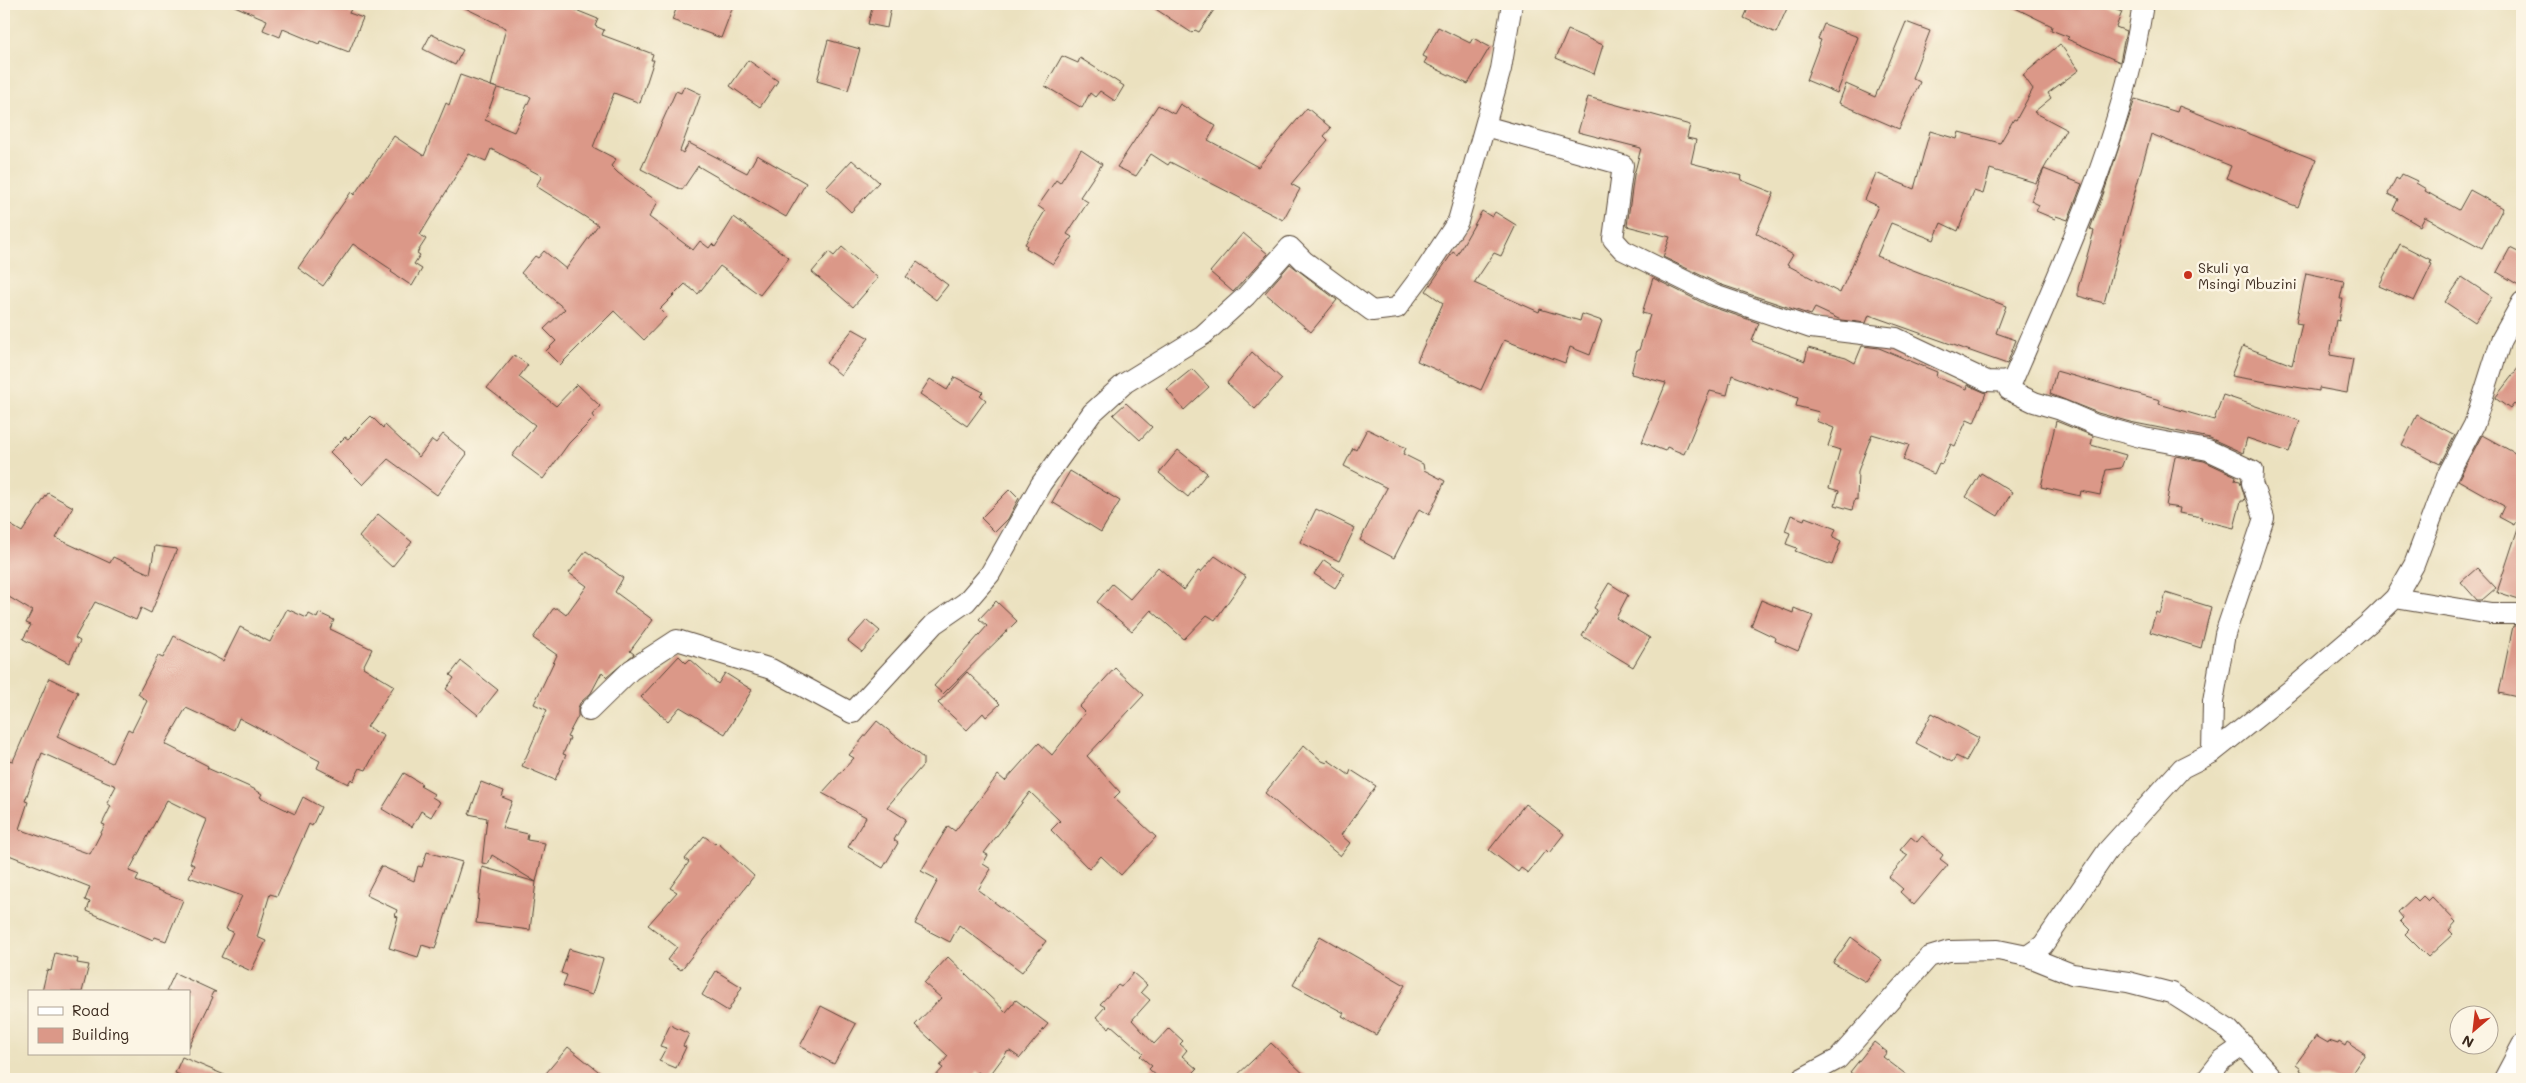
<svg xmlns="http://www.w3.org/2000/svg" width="2526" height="1083" font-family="Mali,sans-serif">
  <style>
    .building { fill: #db9888; fill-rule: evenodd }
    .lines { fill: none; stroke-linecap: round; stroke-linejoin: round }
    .minor-casing { stroke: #554536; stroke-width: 22 }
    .minor { stroke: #fff; stroke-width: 20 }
    .poi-dot { fill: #c8321e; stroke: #fcf5e5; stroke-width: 2 }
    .labels { text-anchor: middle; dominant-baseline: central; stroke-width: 5; stroke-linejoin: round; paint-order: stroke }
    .poi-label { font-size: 14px; fill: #3b2a1e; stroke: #fcf5e5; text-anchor: start }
  </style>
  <rect width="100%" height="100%" fill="#fcf5e5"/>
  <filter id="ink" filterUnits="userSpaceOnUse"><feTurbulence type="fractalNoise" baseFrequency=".02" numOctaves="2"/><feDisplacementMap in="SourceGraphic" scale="10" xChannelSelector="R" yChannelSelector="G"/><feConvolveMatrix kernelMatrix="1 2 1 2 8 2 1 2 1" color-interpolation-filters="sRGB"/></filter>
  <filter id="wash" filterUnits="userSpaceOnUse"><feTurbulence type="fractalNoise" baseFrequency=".0096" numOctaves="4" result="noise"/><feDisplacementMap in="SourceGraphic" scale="20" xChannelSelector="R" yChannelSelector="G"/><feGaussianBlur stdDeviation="1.12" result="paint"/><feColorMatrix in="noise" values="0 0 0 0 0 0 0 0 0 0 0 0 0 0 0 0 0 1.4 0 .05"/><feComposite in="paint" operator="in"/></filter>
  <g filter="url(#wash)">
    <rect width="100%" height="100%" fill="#ebe1bf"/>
    <g id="blocks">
      <path class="building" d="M230 4H338L351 9 349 13 363 18 349 52 320 41 319 44 283 29 280 37 263 30 267 20Z
        M457 4H561L598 19 595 26 604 30 602 35 653 54 651 60H654L640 103 614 93 593 147 616 159 611 166 618 173 658 202 649 217 693 250 700 241 709 248 712 244 715 247 734 217 789 258 760 295 720 266 698 294 685 284 660 309 667 316 644 340 614 311 560 365 546 351 556 341 544 329 565 309 521 273 535 256 538 258 544 251 566 269 598 225 536 186 542 176 491 149 486 161 469 154 420 235 426 239 417 253 420 255 414 264 422 269 412 286 391 272 392 270 353 244 323 286 298 268 351 192 354 195 394 136 424 156 446 103 449 105 460 75 497 88 485 120 514 132 531 97 491 86 506 28Z
        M678 4H734L721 38 672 20Z
        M873 4 891 7 887 28 868 24Z
        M1148 4H1218L1199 32 1195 30 1192 33Z
        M1750 4H1789L1776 33 1744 18Z
        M2007 4H2101L2122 12 2116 27 2126 31 2120 62 2067 39 2069 37 2051 30 2052 26Z
        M1906 22 1930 31 1912 78 1920 82 1899 129 1839 103 1846 84 1875 97Z
        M1824 24 1858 37 1837 93 1806 80 1821 40 1818 39Z
        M1438 27 1470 43 1473 38 1490 47 1468 84 1424 63 1427 58 1423 56Z
        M1568 30 1603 45 1594 74 1556 58Z
        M431 34 463 50 455 65 423 49Z
        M828 40 860 49 848 90 817 81Z
        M2060 44 2079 70 2048 93 2051 98 2034 112 2066 129 2036 183 1990 169 1983 194 1974 191 1958 231 1941 223 1934 240 1891 223 1877 256 2006 306 1996 333 2016 340 2007 364 1869 315 1866 323 1841 320 1815 308 1811 315 1719 284 1663 257 1670 237 1627 226 1634 175 1641 148 1578 132 1588 97 1690 125 1687 138 1696 140 1691 163 1742 176 1741 180 1774 193 1756 233 1793 255 1787 265 1840 293 1878 206 1865 200 1876 173 1914 189 1930 131 1957 139 1959 132 2000 143 2014 119 2016 120 2033 89 2023 75Z
        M1062 56 1078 63 1080 58 1124 86 1115 101 1100 91 1095 97 1090 93 1082 108 1045 86Z
        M748 60 778 81 760 107 730 86Z
        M684 86 701 94 680 151 683 153 689 143 747 173 757 155 806 183 786 217 698 166 682 190 641 169 676 91 681 93Z
        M2135 99 2177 112 2179 106 2316 160 2298 207 2226 178 2231 166 2151 134 2104 303 2078 296V288L2094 231 2090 229 2104 192Z
        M1180 104 1216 126 1208 140 1258 167 1307 108 1331 128 1324 136 1328 140 1291 184 1300 189 1283 220 1170 162 1168 165 1151 154 1136 176 1117 167 1158 105 1174 114Z
        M1081 150 1102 164 1080 197 1088 202 1067 234 1072 237 1053 264 1026 248 1027 245 1025 244 1045 211 1038 206 1056 180 1060 183Z
        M852 160 860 167 861 166 879 182 851 212 826 188Z
        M2044 169 2082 184 2068 220 2056 216 2055 219 2036 211 2039 205 2031 201Z
        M2402 174 2417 181 2416 183 2426 189 2425 191 2459 210 2470 190 2503 208 2482 248 2425 217 2420 226 2393 210 2398 199 2388 194 2396 178 2399 180Z
        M1482 211 1492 217 1495 212 1516 225 1501 256 1494 253 1474 283 1539 312 1540 309 1580 321 1582 314 1602 321 1590 355 1570 347 1565 363 1504 340 1481 390 1417 361 1443 303 1426 291 1453 252 1457 255Z
        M1243 233 1268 254 1233 292 1210 272Z
        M2400 244 2431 260 2430 263 2432 264 2414 301 2379 286Z
        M842 247 878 278 853 307 812 272 829 252 834 256Z
        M2510 248 2522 254V287L2497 272Z
        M917 262 948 285 936 300 906 277Z
        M1290 264 1337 300 1311 332 1265 293Z
        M2306 273 2344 281 2340 299H2343L2339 321 2336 320 2330 355 2353 359 2347 393 2319 388V391L2231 376 2243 346 2292 365 2302 324 2296 323Z
        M2462 277 2492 297 2475 322 2445 302Z
        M1653 278 1709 306 1759 323 1752 341 1805 361 1808 348 1846 358 1855 363 1862 346 1879 348 1937 372 1936 377 1967 389 1968 385 1986 393 1974 423 1967 420 1955 446 1951 444 1942 464 1939 463 1934 474 1903 460 1909 445 1872 434 1858 471 1857 500 1855 499 1852 510 1835 505 1839 491 1829 488 1840 450 1828 446 1834 428 1816 421 1819 412 1796 406 1798 398 1768 387V389L1732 375 1727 395 1710 391 1684 454 1667 447 1665 451 1642 442 1666 383 1631 374 1637 350H1639L1650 315 1642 313Z
        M853 329 869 338 841 375 826 363Z
        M1252 352 1282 379 1255 409 1227 383Z
        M514 355 528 365 519 377 556 406 577 384 600 406 592 415 594 418 569 443 543 479 512 456 535 425 487 388Z
        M2522 363V410L2514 404 2510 409 2495 398Z
        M1192 369 1209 387 1184 410 1167 389Z
        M2056 371 2160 400 2159 404 2214 420 2223 395 2300 421 2289 452 2247 438 2243 453 2210 438 2130 422 2098 413 2050 394Z
        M955 377 983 392 980 395 986 400 967 426 920 394 930 379 947 390Z
        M1126 403 1152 427 1140 440 1113 415Z
        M2417 415 2455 435 2440 464 2402 445Z
        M371 416 383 428 385 425 419 457 432 440 436 443 443 434 467 454 437 495 388 459 363 485 330 452 345 437 348 439Z
        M2056 421 2093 436 2091 445 2126 455 2121 468 2106 470 2100 495 2081 491 2080 496 2041 487Z
        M1367 429 1406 448 1403 454 1423 464 1424 470 1445 481 1429 515 1419 509 1394 558 1360 540 1387 488 1344 466 1353 448 1356 450Z
        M2482 435 2522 457V516L2519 515 2514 525 2499 517 2504 506 2458 480Z
        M1178 450 1207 473 1188 497 1159 473Z
        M2175 456 2204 461 2236 476 2235 480 2240 481 2245 498 2244 501H2241L2234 528 2201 520 2202 517 2179 513 2180 508 2166 506Z
        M1070 471 1120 501 1101 532 1052 502Z
        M1981 473 2012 492 1998 516 1966 497Z
        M1010 489 1019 498 1008 519 995 532 981 518Z
        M48 493 73 507 56 538 110 563 113 557 150 574 155 546 177 549 151 613 141 608 136 620 95 602 75 638 80 641 69 663 23 639 31 625 26 623 32 611 4 594V521L22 532Z
        M1316 509 1355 528 1339 561 1300 542Z
        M378 514 412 542 392 567 359 537Z
        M1791 515 1804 520 1805 517 1836 529 1833 537 1841 541 1832 565 1795 551 1797 548 1786 544 1790 533 1785 531Z
        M2519 525H2522V600L2497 592Z
        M586 551 623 578 615 592 653 620 630 651 634 654 607 677 602 672 591 693 580 703 578 708V716L567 737 570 738 563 754 566 755 555 780 522 766 547 710 534 704 557 655 533 638 553 609 557 608 566 615 587 586 569 573Z
        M1215 556 1246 577 1215 620 1207 615 1184 639 1151 610 1132 631 1097 602 1112 584 1130 599 1158 567 1184 590 1198 571 1201 572Z
        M1324 560 1344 574 1335 588 1314 574Z
        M2477 568 2496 588 2482 600H2477L2461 582Z
        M1609 583 1628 595 1616 618 1650 638 1633 667 1582 636 1597 610 1594 608Z
        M2166 593 2211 607 2201 648 2150 632 2156 612 2160 614Z
        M1761 600 1793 613 1794 608 1813 616 1798 651 1775 641 1776 638 1751 626Z
        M996 601 1017 621 943 694 934 686 987 626 979 619Z
        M287 609 307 618 309 614 317 618 319 613 334 620 330 629 372 649 363 667 394 686 367 727 384 736 366 770 360 768 353 781 351 779 348 784 317 768 320 761 239 718 234 730 186 708 165 744 208 766 207 768 254 789 262 794 260 797 295 814 303 797 321 807 312 826 309 824 277 896 270 894 257 937 266 941 251 971 221 957 233 932 226 929 242 896 189 877 194 865 190 863 207 820 167 800 129 871 139 875 136 881 183 900 166 941 155 937 153 940 87 911 90 902 85 900 90 887 9 855 6 864 4 863V772L8 760 13 761 49 678 78 692 57 737 112 763 128 729 132 731 147 701 138 694 158 656 163 658 174 636 223 661 240 627 270 642ZM42 753 116 786 107 803 111 806 102 824 105 825 90 854 19 829 28 802 25 801Z
        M867 620 880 631 862 652 848 641Z
        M2513 626H2522V698L2499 693Z
        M679 656 686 663 690 659 718 684 725 673 752 690 725 734 680 707 668 721 641 697Z
        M461 661 498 690 478 715 446 689 454 678 450 675Z
        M1115 668 1144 695 1087 756 1120 792 1114 798 1156 837 1121 875 1101 856 1089 869 1051 830 1060 821 1030 792 984 853 988 855 983 864 991 869 978 890 1046 941 1022 972 959 925 950 942 915 924 938 880 921 871 948 826 955 831 998 775 1005 781 1039 743 1052 755 1085 713 1079 707Z
        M967 672 1000 704 986 717 983 713 967 730 938 703Z
        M1932 713 1979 738 1966 761 1956 756 1952 762 1916 743Z
        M877 721 923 758V765L887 807 906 819 894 840 898 843 883 868 848 847 866 817 822 793 854 758 849 755Z
        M1304 745 1322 761 1327 763 1328 760 1349 775 1351 770 1376 786 1341 835 1350 843 1340 856 1265 793Z
        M404 773 422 784 420 786 434 794 432 797 440 802 431 817 421 811 412 827 382 809Z
        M481 782 504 791 502 797 512 801 502 828 528 834 527 840 545 843 536 882 492 855 488 864 482 863 487 818 469 814Z
        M1525 804 1564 834 1549 853 1546 850 1528 873 1521 868 1518 872 1489 850Z
        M704 836 715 844 717 842 754 876 681 970 667 960 677 947 648 925 677 892 670 888 689 862 685 859Z
        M1922 836 1943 855 1940 859 1948 865 1914 905 1900 892 1903 889 1889 877 1908 855 1900 850 1911 837 1917 842Z
        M427 852 462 862 435 949 422 945 418 957 389 948 398 917 395 916 397 910 366 895 381 866 414 881 418 866 422 867Z
        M482 867 536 882 530 930 476 923Z
        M2423 896 2428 901 2432 897 2456 922 2449 930 2453 934 2428 957 2405 934 2409 930 2400 921 2403 918 2398 912 2414 897 2418 901Z
        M1320 936 1405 985 1376 1035 1342 1016 1344 1013 1293 985Z
        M1851 937 1882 960 1866 982 1833 963Z
        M569 949 603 959 592 995 563 986 567 975 561 973Z
        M55 953 78 959 77 963 89 965 82 992H42L47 970 51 971Z
        M948 957 1006 1012 1016 1000 1048 1024 1020 1058 1010 1051 1007 1052 987 1079 978 1072 973 1079H933L943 1068 940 1066 948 1056 915 1025 941 998 924 983Z
        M716 971 742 987 728 1011 702 995Z
        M175 973 216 992H213L211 996 213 997 189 1047V992H166Z
        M1133 973 1147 985 1141 992 1150 1000 1132 1020 1154 1044 1169 1028 1183 1041 1180 1044 1187 1050 1182 1056 1197 1069 1187 1079H1160L1149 1069 1152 1066 1140 1056 1143 1053 1111 1025 1109 1028 1096 1017 1105 1007 1100 1004 1118 985 1121 987Z
        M821 1006 856 1024 834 1064 800 1046Z
        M670 1025 689 1034 683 1046 686 1047 676 1068 659 1061 666 1048 660 1046Z
        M2316 1036 2328 1043 2329 1041 2338 1044 2339 1042 2345 1046 2347 1042 2365 1054 2348 1079H2313L2300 1070 2301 1068 2296 1064Z
        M1874 1042 1887 1052 1883 1057 1912 1079H1859L1850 1072Z
        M1271 1043 1309 1079H1233Z
        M568 1047 608 1079H541Z
        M182 1057 234 1079H190L175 1073Z"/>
    </g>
  </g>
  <g filter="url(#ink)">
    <use href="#blocks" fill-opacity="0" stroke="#554536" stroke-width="1"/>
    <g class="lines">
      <g class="minor-casing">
        <path id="minor" d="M1485 126 1623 165 1613 239 1623 250 1714 295 1811 328 1896 338 1987 381 2012 382C2064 260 2124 135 2143 4
          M2006 381 2009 390 2034 402 2061 410 2096 425 2144 438 2208 450 2253 471 2252 483 2264 518 2225 634 2213 702 2212 753
          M2395 598 2414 565 2448 474 2474 425 2501 340 2522 302
          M589 711 631 670 677 640 771 669 852 713 934 624 966 602 990 574 1041 484 1092 413 1125 383 1203 335 1246 296 1290 247 1304 261 1372 311 1397 308 1427 268 1458 221 1501 69 1512 4
          M2027 956 2043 945 2108 850 2182 768 2212 753 2292 689 2368 624 2395 598 2491 614H2522
          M1801 1079 1838 1059 1929 957 1949 951 1998 950 2027 956 2072 974 2128 982 2171 993 2229 1030 2274 1079
          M2207 1079 2222 1060 2244 1045
          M2504 1079 2522 1045"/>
      </g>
      <use href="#minor" class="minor"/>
    </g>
  </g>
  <circle class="poi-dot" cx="2188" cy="275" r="5"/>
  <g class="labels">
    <g class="poi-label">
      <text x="2198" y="267">Skuli ya<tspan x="2198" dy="16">Msingi Mbuzini</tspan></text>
    </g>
  </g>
  <rect width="2526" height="1083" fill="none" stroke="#fcf5e5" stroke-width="20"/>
  <rect x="28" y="990" width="162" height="65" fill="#fcf5e5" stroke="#afa495"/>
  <rect x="38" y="1007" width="25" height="8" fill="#ffffff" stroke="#afa495"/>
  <text x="72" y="1016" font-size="15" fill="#3b2a1e">Road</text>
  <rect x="38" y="1028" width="25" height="15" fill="#db9888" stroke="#afa495"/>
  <text x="72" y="1040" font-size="15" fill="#3b2a1e">Building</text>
  <g transform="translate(2474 1030) rotate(208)"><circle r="24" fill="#fcf5e5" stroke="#afa495"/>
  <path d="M0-4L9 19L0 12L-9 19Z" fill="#c8321e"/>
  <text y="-8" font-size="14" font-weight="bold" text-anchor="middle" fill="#3b2a1e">N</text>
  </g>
</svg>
